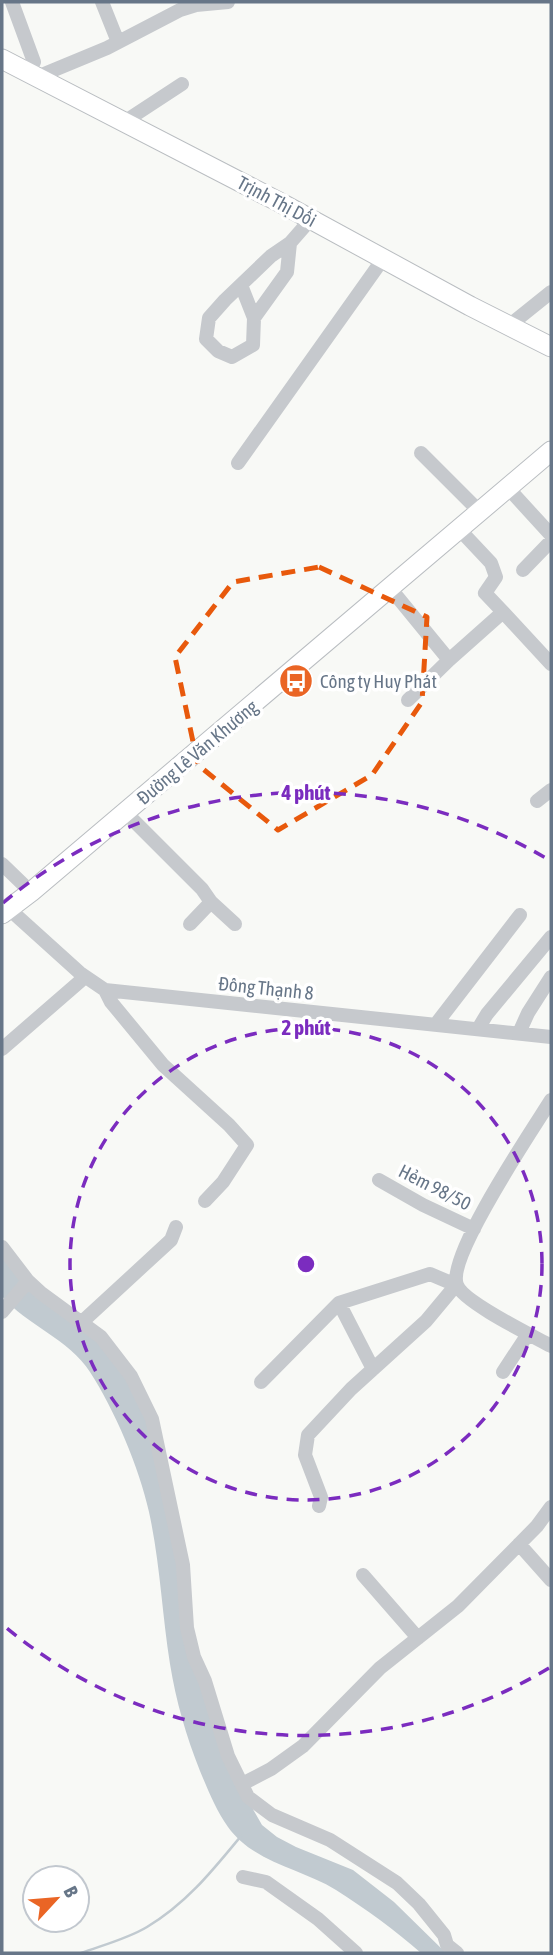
<svg xmlns="http://www.w3.org/2000/svg" width="553" height="1955" font-family="'Asap Condensed',sans-serif">
  <style>
    .water { fill: #c1cad0 }
    .lines { fill: none; stroke-linecap: round; stroke-linejoin: round }
    .stream { stroke: #c1cad0; stroke-width: 2.5 }
    .major-casing { stroke: #b9bdc1; stroke-width: 21 }
    .minor { stroke: #c6c9cd; stroke-width: 14 }
    .major { stroke: #fff; stroke-width: 19 }
    .marked { fill: none; stroke: #e8590c; stroke-width: 5; stroke-dasharray: 14 9; stroke-linejoin: round }
    .ring { fill: none; stroke: #7b2cbf; stroke-width: 3.5; stroke-dasharray: 12 9 }
    .labels { text-anchor: middle; dominant-baseline: central; stroke-width: 7; stroke-linejoin: round; paint-order: stroke }
    .street-label { font-size: 19px; fill: #677688; stroke: #fff }
    .poi-label { font-size: 19px; fill: #677688; stroke: #fff; text-anchor: start }
    .centre { fill: #7b2cbf; stroke: #fff; stroke-width: 3.5 }
    .ring-label { font-size: 21px; text-anchor: middle; font-weight: bold; fill: #7b2cbf; stroke: #fff; stroke-width: 7; stroke-linejoin: round; paint-order: stroke }
  </style>
  <rect width="100%" height="100%" fill="#f8f9f6"/>
  <path class="water" d="M2 1251 101 1339 143 1404 199 1663 239 1785 262 1825 277 1837 296 1847 353 1870 394 1902 446 1953H421C395 1930 366 1909 336 1890 300 1868 254 1863 228 1827 216 1810 208 1790 200 1771 186 1736 176 1701 170 1664 162 1614 160 1562 149 1512 139 1467 115 1411 90 1372 69 1339 26 1325 2 1296Z"/>
  <g class="lines">
    <path class="stream" d="M81 1953C103 1945 127 1939 147 1927 186 1904 213 1870 241 1836"/>
    <g class="major-casing">
      <path id="major" d="M2 59 281 203 470 306 551 347
        M2 914 31 892 551 451"/>
    </g>
    <path class="minor" d="M12 2 34 62 28 73
      M102 2 118 42
      M37 77 107 48 180 10 196 5 228 2
      M124 122 182 84
      M241 285 254 318 253 345 232 357 218 351 206 339 209 318 225 300 271 256 290 243 311 219
      M254 318 287 272 290 243
      M510 325 551 292
      M421 453 480 512
      M238 463 383 259
      M508 488 551 535
      M523 570 551 541
      M390 588 449 660 408 700
      M503 612 551 664
      M449 660 503 612 485 593 496 577 491 563 459 529
      M537 801 551 790
      M125 812 202 889 211 902 190 924
      M2 864 31 892
      M211 902 235 924
      M8 908 80 973 105 990 551 1037
      M105 990 111 1002 163 1065 229 1125 247 1145 223 1182 205 1201
      M436 1024 520 915
      M478 1029 487 1014 551 937
      M519 1033 528 1013 551 977
      M2 1049 85 977
      M551 1100C533 1129 446 1257 457 1285 463 1302 533 1336 551 1346
      M379 1180 423 1205 474 1229
      M2 1247 28 1281 41 1293 101 1337 131 1376 152 1419 183 1565 187 1628 194 1657 205 1681 228 1756 248 1797 272 1815 330 1840 397 1883 419 1904 444 1935 447 1945 457 1953
      M339 1303 373 1369
      M2 1312 28 1281
      M82 1322 171 1240 176 1227
      M503 1372 528 1334
      M261 1382 339 1303 430 1274 456 1285 426 1321 351 1389 308 1435 305 1455 321 1497 319 1506
      M519 1544 551 1580
      M363 1575 418 1638
      M242 1784 271 1769 303 1746 380 1668 458 1606 537 1526 551 1507
      M243 1877 266 1882 318 1919 356 1953"/>
    <use href="#major" class="major"/>
  </g>
  <path class="marked" d="M319 567 427 617 422 702 372 775 278 830 198 765 175 657 233 582Z"/>
  <g class="ring">
    <circle cx="306" cy="1264" r="236"/>
    <path d="M549 1668A471 471 0 0 1 3 1625M3 903A471 471 0 0 1 549 860"/>
  </g>
  <defs>
    <g id="bus-disc" transform="scale(1.75)"><circle r="9.5" fill="#ea6525" stroke="#fff"/><path d="M-5-6H5V4H4V6H2V4H-2V6H-4V4H-5ZM-3.5-4V0h7V-4ZM-3.5 1.2v1.5H-2V1.2ZM2 1.2v1.5H3.5V1.2Z" fill="#fff"/></g>
  </defs>
  <g fill-rule="evenodd">
    <use href="#bus-disc" x="296" y="681"/>
  </g>
  <g class="labels">
    <g class="street-label">
      <text transform="translate(277 201) rotate(28)">Trịnh Thị Dối</text>
      <text transform="translate(197 752) rotate(-40)">Đường Lê Văn Khương</text>
      <text transform="translate(266 988) rotate(6)">Đông Thạnh 8</text>
      <text transform="translate(435 1187) rotate(27)">Hẻm 98/50</text>
    </g>
    <g class="poi-label">
      <text x="320" y="681">Công ty Huy Phát</text>
    </g>
  </g>
  <circle cx="306" cy="1264" r="10" class="centre"/>
  <g class="ring-label">
    <text x="306" y="800">4 phút</text>
    <text x="306" y="1035">2 phút</text>
  </g>
  <rect width="553" height="1955" fill="none" stroke="#677688" stroke-width="7"/>
  <g transform="translate(56 1899) rotate(64)"><circle r="33" fill="#ffffff" stroke="#c2c8cf" stroke-width="2"/>
  <path d="M0-5L12 26L0 18L-12 26Z" fill="#ea6525"/>
  <text y="-10" font-size="19" font-weight="bold" text-anchor="middle" fill="#677688">B</text>
  </g>
</svg>
